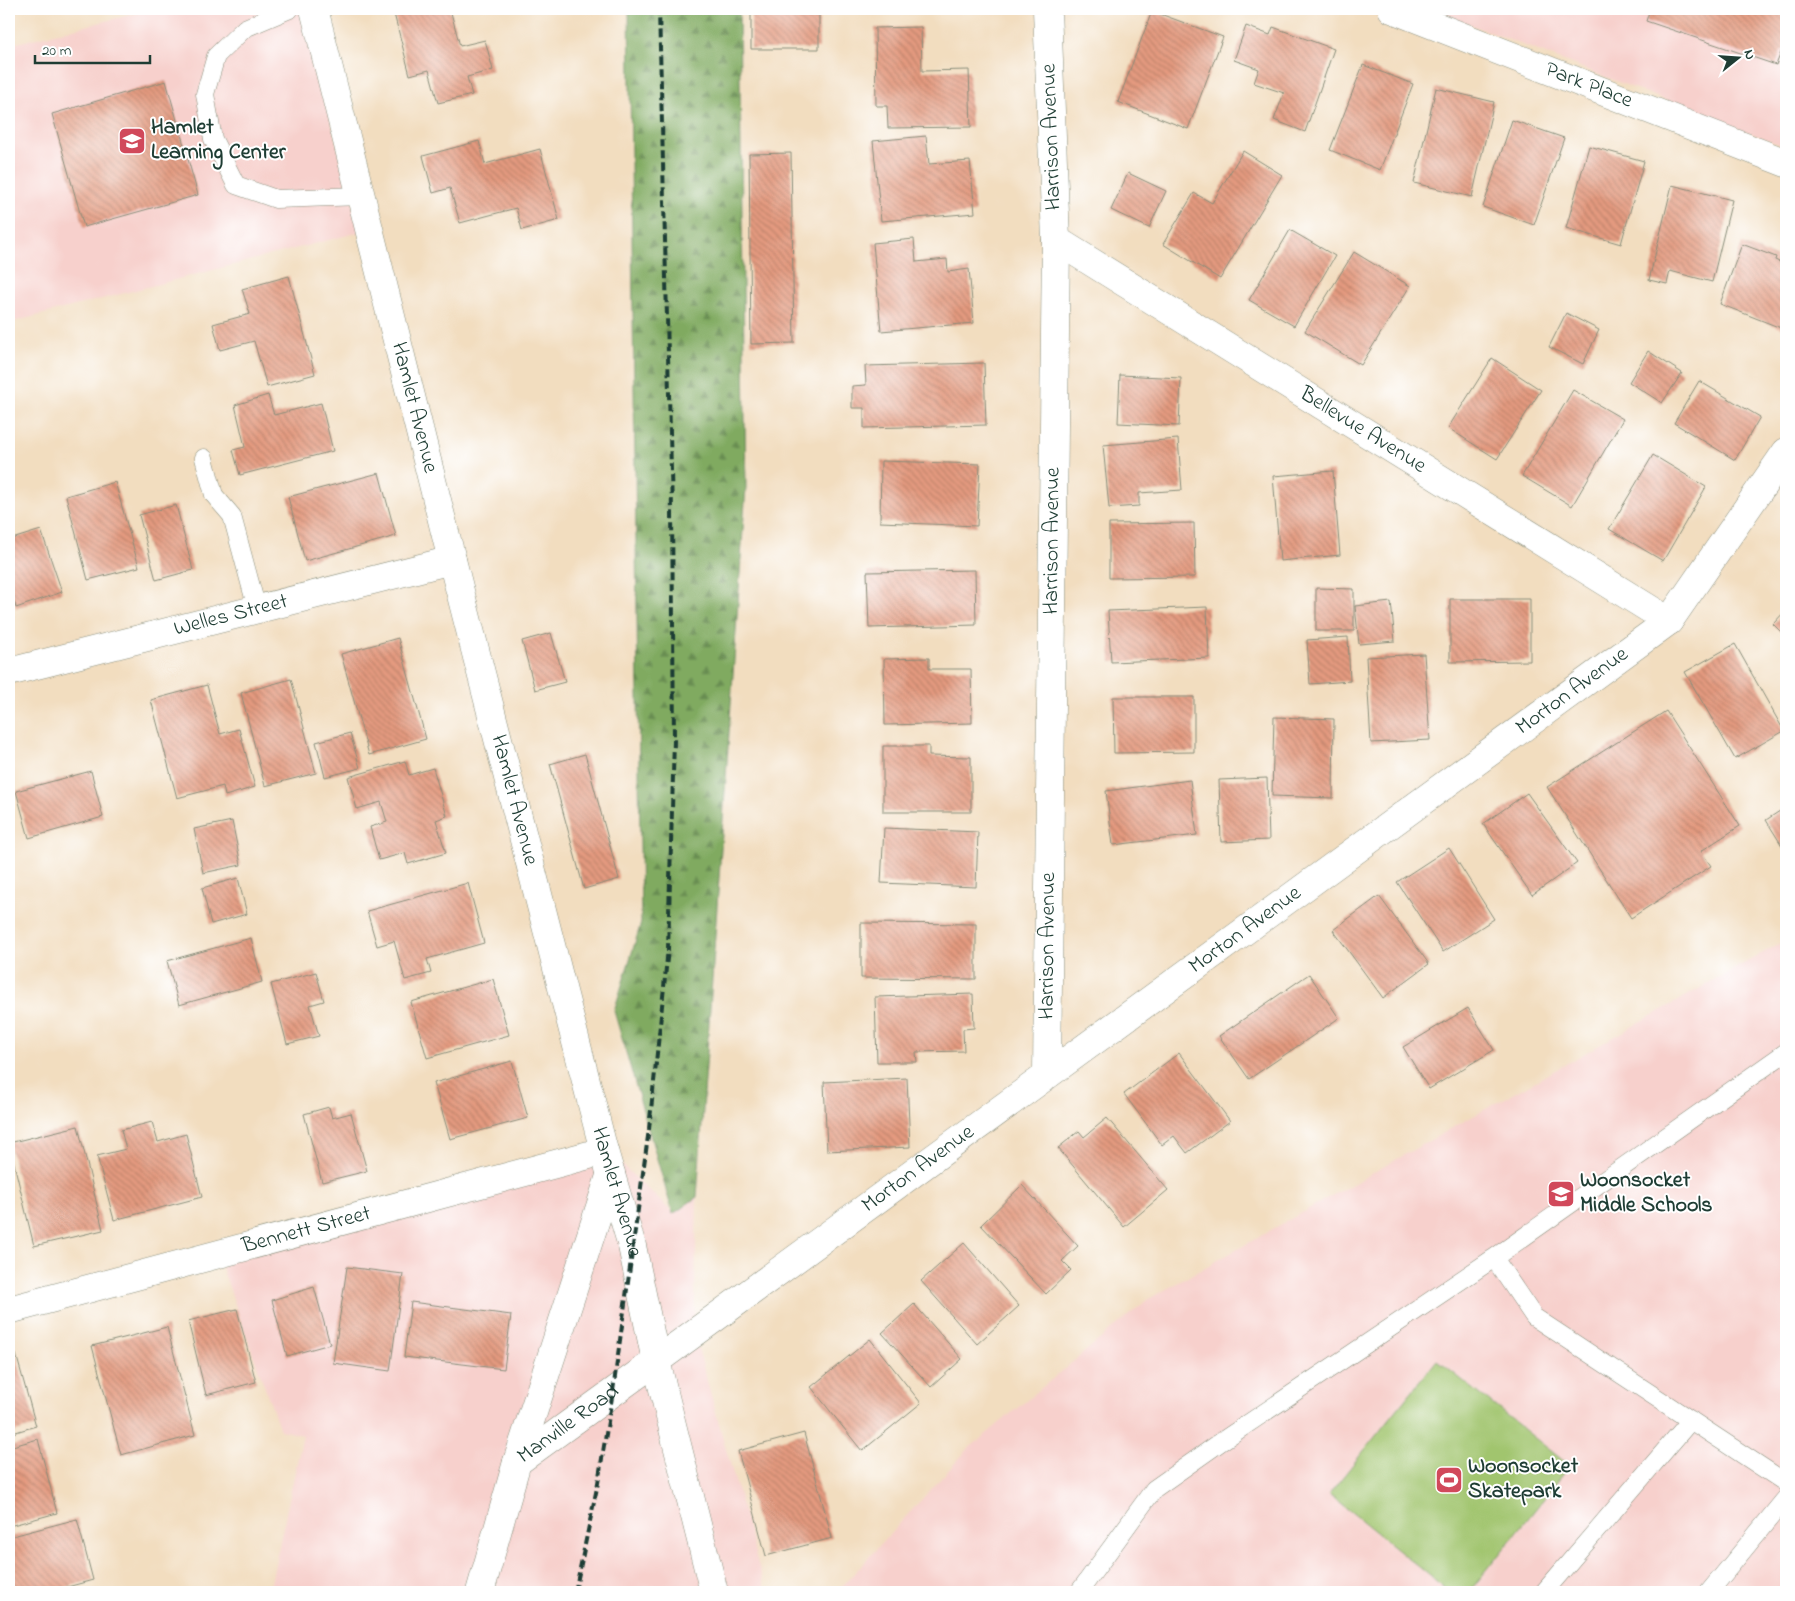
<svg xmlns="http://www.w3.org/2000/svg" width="1795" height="1601" font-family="'Indie Flower',sans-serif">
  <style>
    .built { fill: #f7d0cc }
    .forest { fill: url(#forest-firs); stroke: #50744a }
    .park { fill: #a1c56e; stroke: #608151 }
    .building { fill: url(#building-back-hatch) }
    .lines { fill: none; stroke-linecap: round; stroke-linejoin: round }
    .service-casing { stroke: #888d7a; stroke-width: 19 }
    .minor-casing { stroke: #888d7a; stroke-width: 29 }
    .secondary-casing { stroke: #888d7a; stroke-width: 29 }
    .primary-casing { stroke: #888d7a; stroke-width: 29 }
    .service { stroke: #fff; stroke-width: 18 }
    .minor { stroke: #fff; stroke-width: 28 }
    .secondary { stroke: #fff; stroke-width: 28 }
    .primary { stroke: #fff; stroke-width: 28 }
    .rail { stroke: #1f3d34; stroke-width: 4; stroke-dasharray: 8 4; stroke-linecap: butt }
    .labels { text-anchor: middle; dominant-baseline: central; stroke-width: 4; stroke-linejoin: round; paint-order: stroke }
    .street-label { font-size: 22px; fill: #1f3d34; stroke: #fff }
    .poi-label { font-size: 22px; font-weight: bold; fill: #1f3d34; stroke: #fff; text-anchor: start }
  </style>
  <defs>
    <pattern id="forest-firs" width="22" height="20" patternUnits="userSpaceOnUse" patternTransform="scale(1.25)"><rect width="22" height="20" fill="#80aa61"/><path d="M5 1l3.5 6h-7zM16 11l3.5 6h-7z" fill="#688c51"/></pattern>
    <pattern id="building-back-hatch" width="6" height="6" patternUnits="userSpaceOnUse" patternTransform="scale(1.25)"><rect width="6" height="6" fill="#e49a7f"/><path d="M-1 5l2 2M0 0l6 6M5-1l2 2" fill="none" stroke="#b87f69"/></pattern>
  </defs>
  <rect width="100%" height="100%" fill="#fff"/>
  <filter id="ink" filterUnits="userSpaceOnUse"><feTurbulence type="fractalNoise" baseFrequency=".02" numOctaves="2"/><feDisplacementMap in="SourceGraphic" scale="10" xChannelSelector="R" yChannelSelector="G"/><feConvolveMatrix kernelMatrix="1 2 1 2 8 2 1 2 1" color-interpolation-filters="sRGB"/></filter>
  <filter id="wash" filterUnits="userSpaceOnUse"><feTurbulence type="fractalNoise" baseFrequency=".0096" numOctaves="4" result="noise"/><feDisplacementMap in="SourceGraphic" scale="20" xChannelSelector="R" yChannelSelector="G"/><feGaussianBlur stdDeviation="1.12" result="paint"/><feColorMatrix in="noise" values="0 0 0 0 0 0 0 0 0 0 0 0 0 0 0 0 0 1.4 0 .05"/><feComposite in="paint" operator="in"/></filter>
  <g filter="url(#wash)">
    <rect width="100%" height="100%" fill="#f2ddbf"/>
    <path class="built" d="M154 9H302L360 232 9 323V45Z
      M1430 9H1786V147Z
      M1786 940V1592H837L966 1451 1147 1300Z
      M618 1161 673 1213 697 1197 694 1334 766 1592H269L303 1435 280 1430 219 1259Z"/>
    <path class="forest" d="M629 9H739L746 487 697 1197 673 1214 614 1011 641 923Z"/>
    <path class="park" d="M1437 1360 1570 1466 1469 1592H1450L1329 1494Z"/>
    <g id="blocks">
      <path class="building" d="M399 9H450L460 46 485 40 493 70 467 77 472 95 438 103 429 70 410 75 393 10Z
        M751 9H819V49H751Z
        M1650 9H1786V51L1782 50 1776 65 1646 21Z
        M1152 11 1223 37 1188 129 1118 102Z
        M1246 26 1270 35 1273 27 1334 49 1305 132 1274 120 1284 93 1254 83 1259 69 1234 60Z
        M921 27 922 71 969 70 971 127 888 128 887 106H876L875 28Z
        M1363 65 1413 84 1380 170 1330 150Z
        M166 81 198 195 84 227 52 114Z
        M1436 88 1494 102 1472 197 1414 183Z
        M1512 120 1564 138 1534 225 1483 207Z
        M926 136 929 164 970 161 975 213 881 221 873 141Z
        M479 141 485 164 540 149 559 220 522 230 516 208 460 223 450 188 433 193 423 156Z
        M1589 146 1644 161 1621 244 1566 228Z
        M1243 151 1282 175 1220 279 1163 244 1194 193 1212 203Z
        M791 153 794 343 751 344 749 154Z
        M1128 173 1166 191 1149 228 1111 210Z
        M1672 185 1732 200 1712 282 1670 271 1667 284 1649 280Z
        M1290 230 1335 256 1294 326 1249 300Z
        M914 239 916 262 947 259 948 272 969 269 974 323 881 331 873 243Z
        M1742 244 1776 257 1775 260 1786 265V330L1720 304Z
        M1354 252 1410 286 1361 365 1305 331Z
        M289 276 315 374 267 387 254 341 220 350 213 324 250 314 242 289Z
        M1566 313 1599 330 1583 364 1549 347Z
        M1648 351 1682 373 1662 403 1629 382Z
        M1492 358 1541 390 1497 459 1448 428Z
        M984 363 986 425 864 428V408H852V386L866 385 865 366Z
        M1120 375 1181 378 1179 426 1118 423Z
        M1699 381 1760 417 1735 460 1674 423Z
        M1573 390 1623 419 1572 506 1522 476Z
        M268 395 274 415 321 403 333 451 240 475 233 450 245 447 235 405Z
        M1178 439 1182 490 1139 493V506L1109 508 1103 445Z
        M1653 455 1706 487 1663 561 1609 529Z
        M881 461 980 464 977 526 880 522Z
        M1333 471 1340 555 1280 561 1273 476Z
        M379 473 396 536 305 561 288 497Z
        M115 482 139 567 88 580 66 496Z
        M176 505 193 570 156 580 139 515Z
        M1194 523 1195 577 1109 578V524Z
        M41 530 62 592 16 608 9 586V540Z
        M975 570 976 625 869 628 867 572Z
        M1316 588 1354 589V631H1316Z
        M1450 599H1530V661L1450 662Z
        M1391 602 1395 641 1359 644 1355 606Z
        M1207 607 1209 658 1111 662 1108 611Z
        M1786 610V637L1773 624Z
        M551 633 565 682 535 690 522 641Z
        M1348 637 1350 681 1310 684 1307 640Z
        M398 638 426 739 369 755 341 654Z
        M1735 644 1784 731 1735 759 1685 672Z
        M1424 654 1430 740 1371 743 1366 657Z
        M929 658V669H971L972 723 885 725 884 659Z
        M291 679 316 773 265 786 241 693Z
        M207 685 220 734 239 729 255 787 225 796 223 786 177 798 151 700Z
        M1113 697H1194V752L1114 753Z
        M1666 711 1740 826 1701 851 1711 866 1631 918 1547 787Z
        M1274 717 1334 719 1333 798 1272 796Z
        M350 733 360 768 325 777 316 742Z
        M883 746H929V756L971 757V812H883Z
        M585 754 619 879 584 889 550 764Z
        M405 761 409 775 433 768 447 816 436 820 446 853 408 864 405 853 379 860 370 827 387 822 381 802 357 809 348 777Z
        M91 771 103 817 29 838 16 791Z
        M1267 778 1269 840 1221 842 1219 780Z
        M1190 780 1197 835 1113 845 1106 791Z
        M1527 793 1577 863 1532 895 1483 824Z
        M1786 807V852L1766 820Z
        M232 821 241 865 203 873 194 829Z
        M884 828 978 832 976 887 881 883Z
        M1449 848 1494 919 1443 952 1397 882Z
        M238 878 247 914 211 924 202 888Z
        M468 883 484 943 427 959 431 973 405 980 394 941 377 946 367 911Z
        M1379 896 1429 964 1383 998 1333 930Z
        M861 923 976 924V979L861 978Z
        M251 938 262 982 179 1005 167 961Z
        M316 972 324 1001 310 1005 319 1036 287 1044 271 984Z
        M1309 974 1339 1018 1249 1079 1219 1036Z
        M493 979 509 1035 427 1058 411 1002Z
        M973 994 974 1028 963 1029 964 1051 916 1052 917 1062H877L875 997Z
        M1468 1008 1494 1050 1429 1089 1403 1047Z
        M1179 1053 1230 1121 1187 1153 1174 1136 1162 1145 1124 1094Z
        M512 1061 528 1118 450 1139 434 1083Z
        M907 1078 910 1147 827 1151 824 1082Z
        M329 1107 332 1118 351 1113 367 1171 322 1182 304 1114Z
        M1107 1118 1168 1190 1124 1227 1058 1148 1079 1131 1084 1137Z
        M152 1122 158 1142 186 1134 202 1197 114 1220 97 1156 126 1149 121 1130Z
        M78 1126 103 1230 34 1246 9 1143Z
        M1022 1185 1078 1246 1062 1261 1071 1270 1046 1294 981 1225Z
        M964 1243 1019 1306 977 1344 921 1281Z
        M347 1267 403 1274 390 1371 333 1363Z
        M314 1287 330 1344 287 1356 272 1300Z
        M411 1302 511 1315 504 1369 404 1357Z
        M914 1304 962 1359 931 1387 882 1333Z
        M237 1309 256 1382 206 1395 188 1321Z
        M167 1327 195 1435 121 1455 92 1346Z
        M870 1339 921 1403 862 1451 811 1387Z
        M16 1354 36 1426 9 1434V1356Z
        M804 1433 832 1538 766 1556 738 1451Z
        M38 1439 57 1513 9 1526V1447Z
        M77 1519 93 1580 49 1592H9V1537Z"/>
    </g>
  </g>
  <g filter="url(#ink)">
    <use href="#blocks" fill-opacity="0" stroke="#888d7a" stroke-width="1"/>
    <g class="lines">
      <g class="service-casing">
        <path id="service" d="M290 9 245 28 216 56 205 94 213 139 236 185 276 199 361 196
          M204 458 214 495 232 516 257 609
          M1494 1258 1534 1317 1786 1483
          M1079 1592 1154 1489 1225 1439 1494 1258 1786 1052
          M1544 1592 1691 1420
          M1709 1592 1786 1498"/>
      </g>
      <g class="minor-casing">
        <g id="minor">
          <path id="s1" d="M1392 9 1786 163"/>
          <path id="s2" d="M1056 240 1669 621"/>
          <path id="s3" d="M9 672 452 560"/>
          <path id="s4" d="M1047 1075 1056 240 1047 9"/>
          <path id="s5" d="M9 1310 604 1151"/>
          <path id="s6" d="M656 1361 1669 621 1786 452"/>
        </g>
      </g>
      <g class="secondary-casing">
        <g id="secondary">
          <path id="s7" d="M480 1592 517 1462 656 1361"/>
        </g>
      </g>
      <g class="primary-casing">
        <g id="primary">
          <path id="s8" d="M314 9 452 560 604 1151 632 1246 656 1361 714 1592"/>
          <path d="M517 1462 611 1173"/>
        </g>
      </g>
      <use href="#service" class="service"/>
      <use href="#minor" class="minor"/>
      <use href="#secondary" class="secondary"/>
      <use href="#primary" class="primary"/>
      <path class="rail" d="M575 1592 598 1483 613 1391 649 1129 668 949 674 740 672 509 659 9"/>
    </g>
  </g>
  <defs>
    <g id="school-square" transform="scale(1.4375)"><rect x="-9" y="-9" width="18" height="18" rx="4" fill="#d1495b" stroke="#fff"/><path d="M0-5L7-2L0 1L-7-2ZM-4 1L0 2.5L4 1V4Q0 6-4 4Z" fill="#fff"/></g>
    <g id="stadium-square" transform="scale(1.4375)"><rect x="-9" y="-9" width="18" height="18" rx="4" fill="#d1495b" stroke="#fff"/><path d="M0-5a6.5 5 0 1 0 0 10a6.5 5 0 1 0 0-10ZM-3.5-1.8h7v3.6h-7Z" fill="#fff"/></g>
  </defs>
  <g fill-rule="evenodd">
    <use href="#school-square" x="132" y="141"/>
    <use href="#school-square" x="1561" y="1194"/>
    <use href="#stadium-square" x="1449" y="1480"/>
  </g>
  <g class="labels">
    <g class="street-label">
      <text stroke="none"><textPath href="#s1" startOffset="211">Park Place</textPath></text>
      <text transform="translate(1052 137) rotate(-92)">Harrison Avenue</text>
      <text stroke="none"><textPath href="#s8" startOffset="411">Hamlet Avenue</textPath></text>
      <text stroke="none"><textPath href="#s2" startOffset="361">Bellevue Avenue</textPath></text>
      <text stroke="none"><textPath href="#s4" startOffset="534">Harrison Avenue</textPath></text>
      <text stroke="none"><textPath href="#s3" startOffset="229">Welles Street</textPath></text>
      <text stroke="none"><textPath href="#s6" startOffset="1135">Morton Avenue</textPath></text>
      <text stroke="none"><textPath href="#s8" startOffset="816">Hamlet Avenue</textPath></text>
      <text stroke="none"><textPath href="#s6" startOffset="730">Morton Avenue</textPath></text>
      <text stroke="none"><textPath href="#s4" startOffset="129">Harrison Avenue</textPath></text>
      <text stroke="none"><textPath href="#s6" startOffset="325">Morton Avenue</textPath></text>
      <text stroke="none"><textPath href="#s8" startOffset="1221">Hamlet Avenue</textPath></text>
      <text stroke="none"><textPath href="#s5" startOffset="308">Bennett Street</textPath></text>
      <text stroke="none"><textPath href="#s7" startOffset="199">Manville Road</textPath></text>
    </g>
    <g class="poi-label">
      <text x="151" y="128">Hamlet<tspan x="151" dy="25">Learning Center</tspan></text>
      <text x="1580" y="1181">Woonsocket<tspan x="1580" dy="25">Middle Schools</tspan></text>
      <text x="1468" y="1467">Woonsocket<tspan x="1468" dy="25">Skatepark</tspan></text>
    </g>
  </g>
  <rect width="1795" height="1601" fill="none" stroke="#fff" stroke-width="30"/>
  <g transform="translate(1738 58) rotate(73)" stroke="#ffffff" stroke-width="4" paint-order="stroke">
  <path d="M0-4L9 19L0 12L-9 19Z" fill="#1f3d34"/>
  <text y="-8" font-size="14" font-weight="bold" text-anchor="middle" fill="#1f3d34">N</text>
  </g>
  <path d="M35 55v8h115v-8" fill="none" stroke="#1f3d34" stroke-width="2.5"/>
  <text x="42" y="55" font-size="15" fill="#1f3d34" stroke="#ffffff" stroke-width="4" paint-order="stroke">20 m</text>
</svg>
